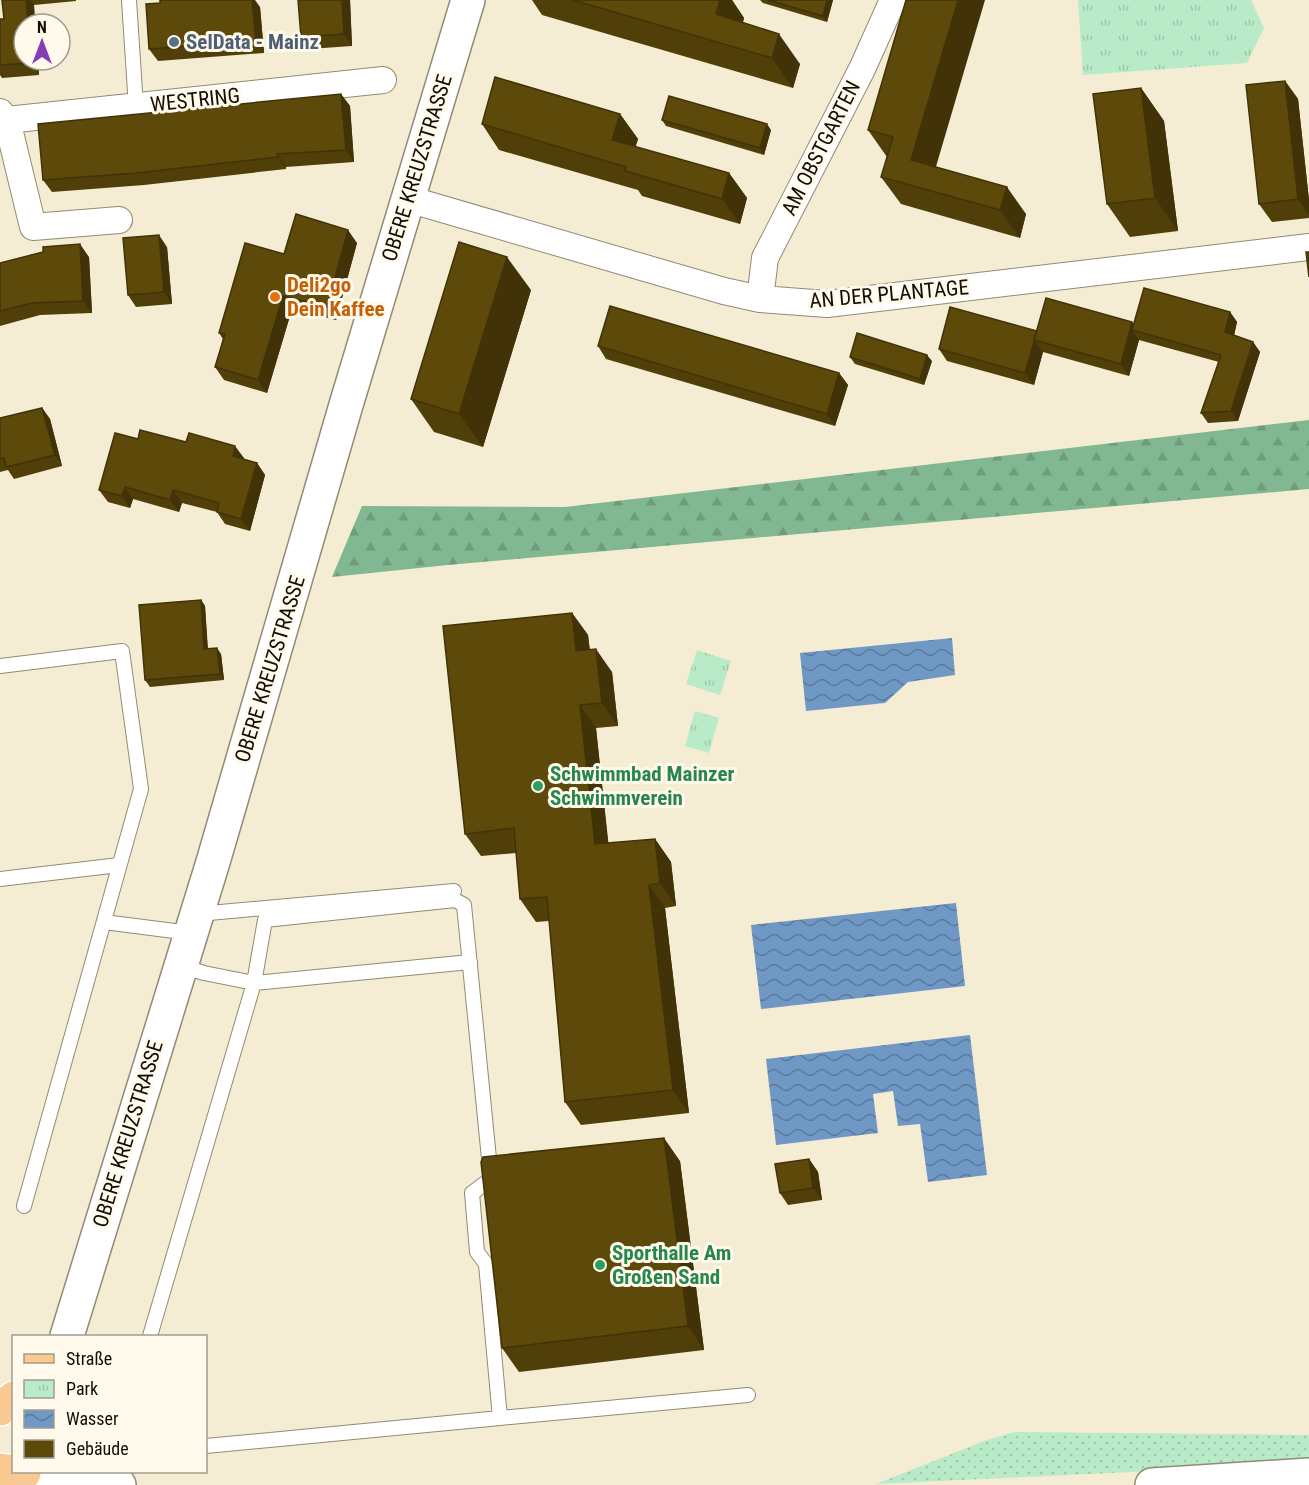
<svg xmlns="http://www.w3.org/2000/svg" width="1309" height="1485" font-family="'Roboto Condensed',sans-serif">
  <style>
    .grass { fill: url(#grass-dots) }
    .forest { fill: url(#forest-firs) }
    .park { fill: url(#park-tufts) }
    .water { fill: url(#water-waves) }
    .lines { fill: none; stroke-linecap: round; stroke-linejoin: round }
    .lane-casing { stroke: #928a74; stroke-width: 16 }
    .street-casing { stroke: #928a74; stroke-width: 28 }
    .secondary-casing { stroke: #928a74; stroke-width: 36 }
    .primary-casing { stroke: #fff; stroke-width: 36 }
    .lane { stroke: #fff; stroke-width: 14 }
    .street { stroke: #fff; stroke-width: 26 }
    .secondary { stroke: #fff; stroke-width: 33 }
    .primary { stroke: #fac991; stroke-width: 33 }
    .wall { fill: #503f09 }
    .shaded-wall { fill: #413307 }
    .building { fill: #5d490a; stroke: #413307; stroke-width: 1.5 }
    .service-dot { fill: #5c6f8a; stroke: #fffaeb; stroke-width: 2 }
    .food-dot { fill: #e8710a; stroke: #fffaeb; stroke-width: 2 }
    .leisure-dot { fill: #2e9e5b; stroke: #fffaeb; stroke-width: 2 }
    .labels { text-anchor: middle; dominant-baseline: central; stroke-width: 6; stroke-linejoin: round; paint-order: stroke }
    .service-label { font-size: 21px; font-weight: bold; fill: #4e5e75; stroke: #fffaeb; text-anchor: start }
    .street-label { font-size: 21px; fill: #110e06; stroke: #fffaeb }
    .food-label { font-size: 21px; font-weight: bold; fill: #c56008; stroke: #fffaeb; text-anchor: start }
    .leisure-label { font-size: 21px; font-weight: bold; fill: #27864d; stroke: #fffaeb; text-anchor: start }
  </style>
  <defs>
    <pattern id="grass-dots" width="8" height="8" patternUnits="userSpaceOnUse" patternTransform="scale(1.5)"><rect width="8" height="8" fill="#baebc9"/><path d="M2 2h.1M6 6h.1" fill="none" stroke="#9fc8ab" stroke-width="1.8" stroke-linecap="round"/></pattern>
    <pattern id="forest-firs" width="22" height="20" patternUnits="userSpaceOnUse" patternTransform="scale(1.5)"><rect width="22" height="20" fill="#81b892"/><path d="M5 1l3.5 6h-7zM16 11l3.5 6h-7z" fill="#6e9d7c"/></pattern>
    <pattern id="park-tufts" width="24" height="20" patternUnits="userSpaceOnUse" patternTransform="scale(1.5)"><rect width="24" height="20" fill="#baebc9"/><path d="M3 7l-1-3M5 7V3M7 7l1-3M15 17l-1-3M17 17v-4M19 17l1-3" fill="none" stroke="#9fc8ab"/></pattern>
    <pattern id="water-waves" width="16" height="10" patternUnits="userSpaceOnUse" patternTransform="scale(1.5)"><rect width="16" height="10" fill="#6f98c4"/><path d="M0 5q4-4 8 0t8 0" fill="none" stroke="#5a7a9d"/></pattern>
  </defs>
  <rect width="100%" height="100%" fill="#f5ecd4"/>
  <path class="grass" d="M1015 1432 1309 1435V1458L1153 1471 876 1484 984 1441Z"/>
  <path class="forest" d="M1309 420V489L448 565 332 577 362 506 565 507Z"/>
  <path class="park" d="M1078 0H1251L1264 28 1247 63 1083 75Z
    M697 650 731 661 720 695 686 684Z
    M695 711 719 718 709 753 685 746Z"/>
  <path class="water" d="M952 638 955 675 908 682 885 703 806 711 800 653Z
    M956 903 965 986 761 1009 751 925Z
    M970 1035 987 1175 928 1182 920 1124 898 1126 893 1091 873 1094 878 1133 776 1145 766 1059Z"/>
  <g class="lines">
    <g class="lane-casing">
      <path id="lane" d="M129 0 136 107
        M0 666 122 651 141 789 24 1206
        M0 879 119 865
        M198 914 454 891
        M104 922 190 933
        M181 966 204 973 254 983 470 962
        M150 1336 254 983 265 920 455 900 464 905 491 1179 472 1193 477 1252 486 1264 500 1418 206 1446
        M500 1418 748 1395"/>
    </g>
    <g class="street-casing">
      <path id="street" d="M0 112 7 120 383 80
        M7 120 33 227 119 220
        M408 199 724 291 760 299 827 304 1309 247
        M760 299 765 258 862 69 893 0"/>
    </g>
    <g class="secondary-casing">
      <path id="secondary" d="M67 1336 213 862 346 405 468 0
        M24 1473 119 1485
        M1152 1485 1309 1475"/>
    </g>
    <g class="primary-casing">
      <path id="primary" d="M0 1409 14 1398
        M0 1470 24 1473"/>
    </g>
    <use href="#lane" class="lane"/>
    <use href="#street" class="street"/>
    <use href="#secondary" class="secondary"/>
    <use href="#primary" class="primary"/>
  </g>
  <path class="wall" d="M2 0H76V1L34 5 35 24H24L38 60 39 75 2 78 0 75V19H4Z
    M350 0 352 46 309 49 301 37Z
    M532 0H732L744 18 743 22 800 64 793 88 542 15Z
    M760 0H833L827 22 763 3Z
    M906 0 936 167 1026 214 1020 238 901 204 881 177 887 157 868 130Z
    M160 3 260 7 264 53 158 61 149 49Z
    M1285 81 1298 99 1309 200V218L1272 222 1259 204Z
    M1141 88 1164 121 1178 231 1130 237 1107 204Z
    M341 94 350 106 354 162 286 167V169L144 185 52 192 43 180Z
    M620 114 638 139 635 147 729 173 747 198 740 224 642 196 638 190 499 150 482 124Z
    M662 120 771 130 764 155 666 126Z
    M357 243 336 320 292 309 267 393 224 380 215 367 223 339 219 333 284 254Z
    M167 247 172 304 136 307 128 295Z
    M89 257 92 313 40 315 0 326V263Z
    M531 290 483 447 434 432 411 399Z
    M1230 312 1237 322 1234 336 1253 342 1260 352 1238 421 1208 423 1201 413 1219 362 1139 340 1129 376 1043 352 1034 385 947 361 939 349 1037 331 1134 324Z
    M598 346 839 373 848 385 835 426 606 359Z
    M850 357 932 361 924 385 855 364Z
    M42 408 50 419 62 466 14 479 8 470 0 472V418Z
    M138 439 244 458 243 459 257 463 265 475 250 531 225 524 217 512 182 503 179 512 133 499 130 508 108 502 99 490Z
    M201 600 205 606 208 649 221 654 224 680 150 687 145 680Z
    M572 613 588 635 590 650 612 672 618 726 596 728 608 843 655 839 671 862 676 906 665 908 689 1113 581 1125 565 1102 549 921 536 922 520 899 516 853 481 856 465 834Z
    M809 1159 818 1172 822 1200 788 1205 780 1193Z
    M680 1161 704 1350 519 1372 502 1348Z"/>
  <path class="shaded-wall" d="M26 0H30L34 5 35 24H28Z
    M252 0H255L260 7 264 53 256 41Z
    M342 0H350L352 46 344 34Z
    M720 0H732L744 18 737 44 716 14Z
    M827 0H833L827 22 823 16Z
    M958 0H985L930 187 911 160Z
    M779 34 800 64 793 88 772 58Z
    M30 60H38L39 75 30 63Z
    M1285 81 1298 99 1309 200V215L1298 199Z
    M1141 88 1164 121 1178 231 1155 198Z
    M341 94 350 106 354 162 346 150Z
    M620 114 638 139 630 166 612 140Z
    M767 124 771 130 764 155 760 148Z
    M277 154 286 167V169L278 157Z
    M729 173 747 198 740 224 722 199Z
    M1007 187 1026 214 1020 238 1000 210Z
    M348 230 357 243 336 320 327 307Z
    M159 235 167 247 172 304 164 292Z
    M80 244 89 257 92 313 83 301Z
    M507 257 531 290 483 447 459 414Z
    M283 296 292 309 267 393 258 380Z
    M1230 312 1237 322 1232 343 1225 332Z
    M1132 322 1139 332 1132 330 1139 340 1129 376 1121 364Z
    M1034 340 1043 352 1034 385 1025 373Z
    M1253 342 1260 352 1238 421 1231 411Z
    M927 355 932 361 924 385 920 379Z
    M839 373 848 385 835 426 827 414Z
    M42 408 50 419 62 466 55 455Z
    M235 446 244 458 241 468 233 456Z
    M257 463 265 475 250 531 241 519Z
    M125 487 133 499 130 508 122 496Z
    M173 490 182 503 179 512 170 500Z
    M201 600 205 606 208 656 204 649Z
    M572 613 588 635 592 674 576 651Z
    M217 648 221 654 224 680 220 674Z
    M596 649 612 672 618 726 602 703Z
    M580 705 596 728 611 867 595 844Z
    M655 839 671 862 676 906 660 883Z
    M649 885 665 908 689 1113 673 1090Z
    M664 1138 680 1161 704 1350 688 1326Z
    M809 1159 818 1172 822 1200 813 1188Z"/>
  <path class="building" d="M2 0H26L28 24H24V60H30V63L0 65V19H4Z
    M160 0H252L256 41 149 49 146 4 160 3Z
    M298 0H342L344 34 301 37Z
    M573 0H720L716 14 779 34 772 58Z
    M768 0H827L823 16Z
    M906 0H958L911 160 1007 187 1000 210 881 177 893 137 868 130Z
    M495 77 620 114 612 140 729 173 722 199 625 171 626 167 482 124Z
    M1285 81 1298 199 1259 204 1246 85Z
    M1141 88 1155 198 1107 204 1093 94Z
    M341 94 346 150 277 154 278 157 136 173 43 180 38 124Z
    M669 96 767 124 760 148 662 120Z
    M296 214 348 230 327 307 283 296 258 380 215 367 225 334 219 333 245 243 284 254Z
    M159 235 164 292 128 295 123 238Z
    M459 242 507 257 459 414 411 399Z
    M80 244 83 301 32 303 0 311V263L43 252V247Z
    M1306 252H1309V277Z
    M1144 288 1230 312 1225 332 1253 342 1231 411 1201 413 1221 355 1132 330Z
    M1046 298 1132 322 1121 364 1034 340Z
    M610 306 839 373 827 414 598 346Z
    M950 307 1037 331 1025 373 939 349Z
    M857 333 927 355 920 379 850 357Z
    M42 408 55 455 6 467 4 458 0 459V418Z
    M140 430 186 442 189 433 235 446 233 456 257 463 241 519 217 512 219 503 173 490 170 500 125 487 122 496 99 490 115 433 138 439Z
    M201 600 204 649 217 648 220 674 145 680 139 605Z
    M572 613 576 651 596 649 602 703 580 705 595 844 655 839 660 883 649 885 673 1090 565 1102 547 897 520 899 514 828 465 834 443 626Z
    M664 1138 688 1326 502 1348 481 1162 483 1157Z
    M809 1159 813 1188 780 1193 775 1164Z"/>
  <circle class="service-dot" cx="174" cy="42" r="6"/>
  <circle class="food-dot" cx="275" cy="297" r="6"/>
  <g class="leisure-dot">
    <circle cx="538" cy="786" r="6"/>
    <circle cx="600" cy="1265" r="6"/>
  </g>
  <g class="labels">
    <g class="service-label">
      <text x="186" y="42">SelData - Mainz</text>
    </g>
    <g class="street-label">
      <text transform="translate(195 100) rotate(-6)">WESTRING</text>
      <text transform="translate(821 148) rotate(-63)">AM OBSTGARTEN</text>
      <text transform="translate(417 168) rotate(-73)">OBERE KREUZSTRASSE</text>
      <text transform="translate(889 294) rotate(-5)">AN DER PLANTAGE</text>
      <text transform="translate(270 669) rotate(-73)">OBERE KREUZSTRASSE</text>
      <text transform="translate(128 1134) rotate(-73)">OBERE KREUZSTRASSE</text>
    </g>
    <g class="food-label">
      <text x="287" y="285">Deli2go<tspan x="287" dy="24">Dein Kaffee</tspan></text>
    </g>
    <g class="leisure-label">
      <text x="550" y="774">Schwimmbad Mainzer<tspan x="550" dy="24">Schwimmverein</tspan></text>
      <text x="612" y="1253">Sporthalle Am<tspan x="612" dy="24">Großen Sand</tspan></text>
    </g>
  </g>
  <rect x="12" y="1335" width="195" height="138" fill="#fffaeb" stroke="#a09c8f" stroke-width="1.5"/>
  <rect x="24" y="1354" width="30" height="9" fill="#fac991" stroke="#a09c8f" stroke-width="1.5"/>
  <text x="66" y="1365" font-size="18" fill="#110e06">Straße</text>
  <rect x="24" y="1380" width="30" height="18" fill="url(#park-tufts)" stroke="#a09c8f" stroke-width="1.5"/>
  <text x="66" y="1395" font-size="18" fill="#110e06">Park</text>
  <rect x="24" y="1410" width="30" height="18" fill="url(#water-waves)" stroke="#a09c8f" stroke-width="1.5"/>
  <text x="66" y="1425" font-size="18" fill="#110e06">Wasser</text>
  <rect x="24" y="1440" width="30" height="18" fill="#5d490a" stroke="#a09c8f" stroke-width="1.5"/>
  <text x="66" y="1455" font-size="18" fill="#110e06">Gebäude</text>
  <g transform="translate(42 42)"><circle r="28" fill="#fffaeb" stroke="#a09c8f" stroke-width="1.5"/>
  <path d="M0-4.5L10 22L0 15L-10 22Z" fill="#833fb3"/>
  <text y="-9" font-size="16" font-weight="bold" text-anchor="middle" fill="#110e06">N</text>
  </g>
</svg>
